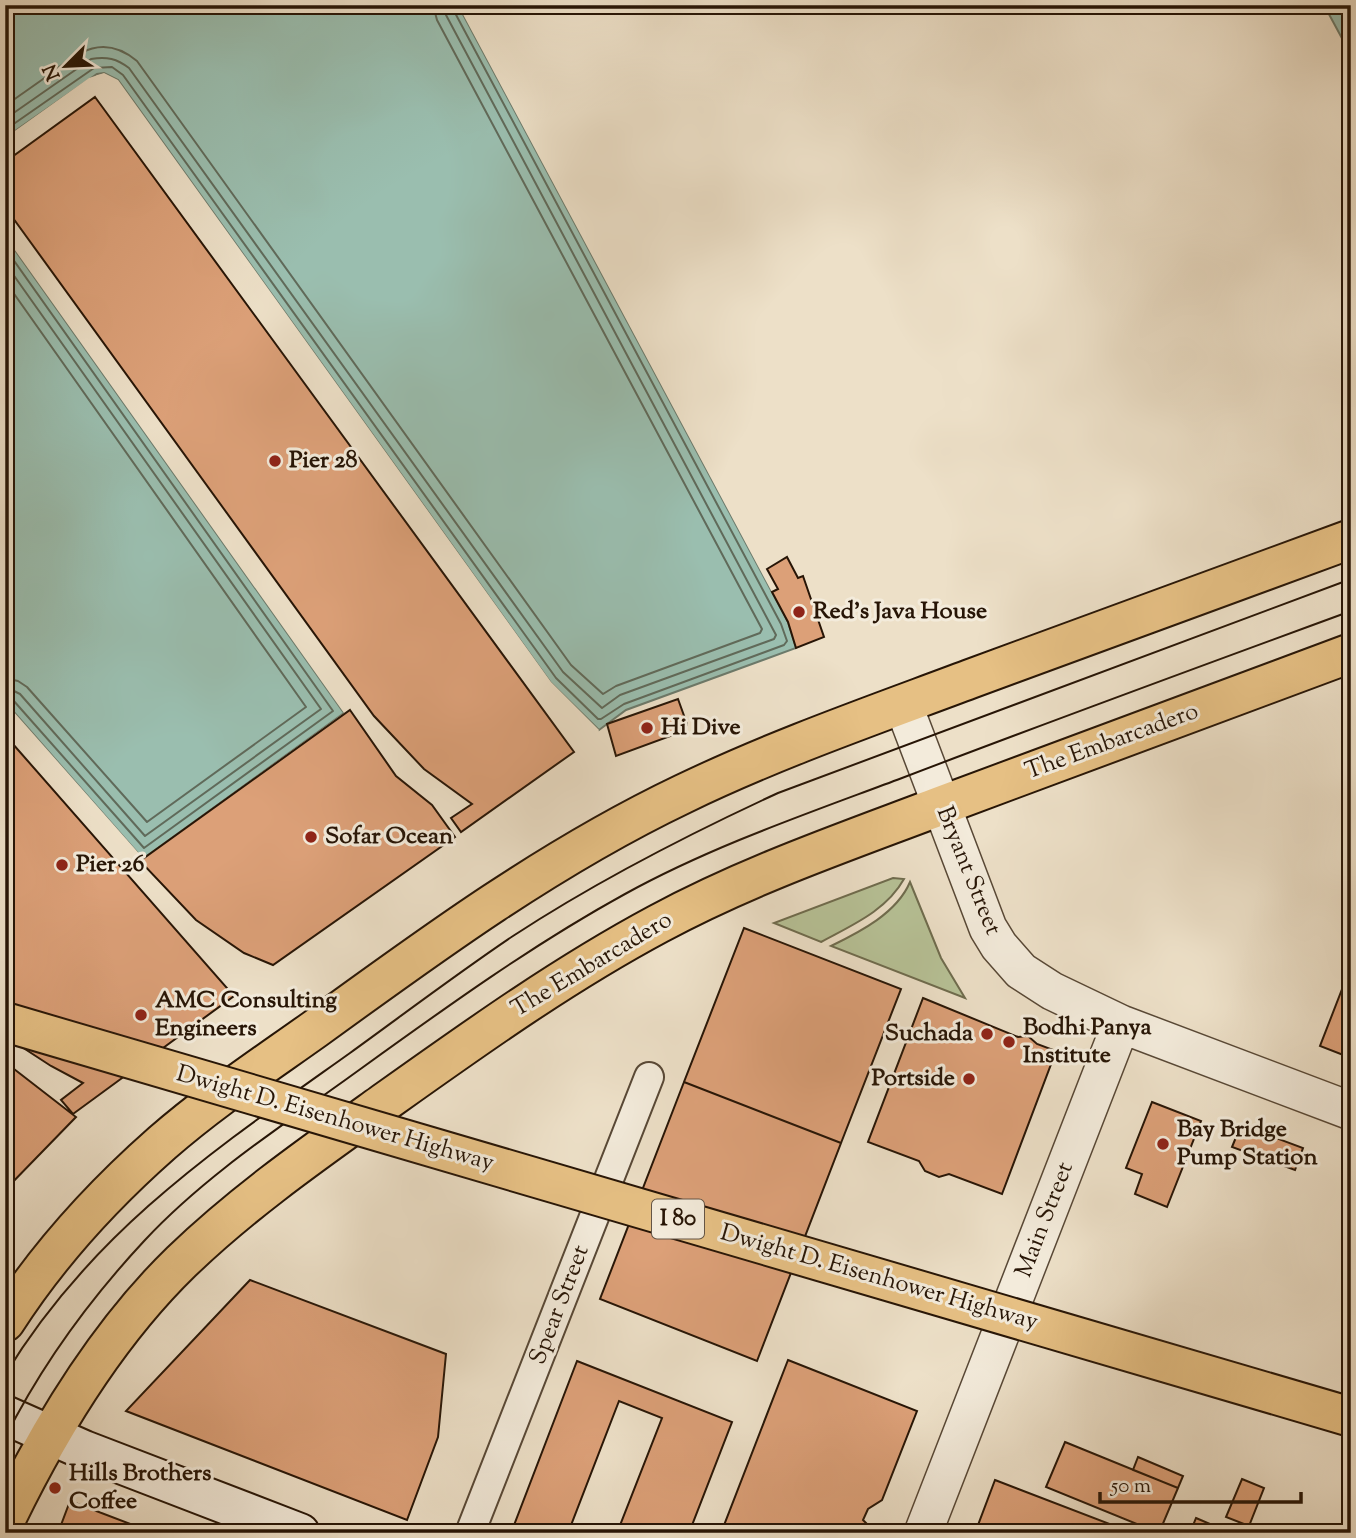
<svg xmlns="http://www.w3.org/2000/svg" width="1356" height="1538" font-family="'Sorts Mill Goudy',serif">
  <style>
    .green { fill: #b7c297; stroke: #6f6c4e; stroke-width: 2 }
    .water { fill: #9abeaf; stroke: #6c7a6b; stroke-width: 2 }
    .pier { fill: #ede0c8 }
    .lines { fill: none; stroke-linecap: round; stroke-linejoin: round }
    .shore { stroke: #606a5a; stroke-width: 2 }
    .building { fill: #dca078; stroke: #271506; stroke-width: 2 }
    .minor-casing { stroke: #584836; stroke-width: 32 }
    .tertiary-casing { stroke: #584836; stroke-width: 40 }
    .secondary-casing { stroke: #271506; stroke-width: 42 }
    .primary-casing { stroke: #271506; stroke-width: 42 }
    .minor { stroke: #f3ebdb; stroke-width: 28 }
    .tertiary { stroke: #f3ebdb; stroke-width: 37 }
    .secondary { stroke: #f3ebdb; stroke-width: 38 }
    .primary { stroke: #e6c084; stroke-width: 38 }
    .tram { stroke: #271506; stroke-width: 2 }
    .motorway-bridge-casing { stroke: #271506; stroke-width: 42; stroke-linecap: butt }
    .motorway-bridge { stroke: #e6c084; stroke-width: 38 }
    .poi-dot { fill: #8f2418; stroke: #f3ebdb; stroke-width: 2.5 }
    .labels { text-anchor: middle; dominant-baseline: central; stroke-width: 6; stroke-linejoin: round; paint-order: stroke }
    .shield { fill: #f3ebdb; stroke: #645546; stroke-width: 2 }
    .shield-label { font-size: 23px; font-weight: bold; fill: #271506 }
    .poi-label { font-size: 24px; font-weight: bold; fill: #271506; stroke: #f3ebdb; text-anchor: start }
    .street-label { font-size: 24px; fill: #271506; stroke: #f3ebdb }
  </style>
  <rect width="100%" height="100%" fill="#ede0c8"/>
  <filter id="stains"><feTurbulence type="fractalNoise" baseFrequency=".00286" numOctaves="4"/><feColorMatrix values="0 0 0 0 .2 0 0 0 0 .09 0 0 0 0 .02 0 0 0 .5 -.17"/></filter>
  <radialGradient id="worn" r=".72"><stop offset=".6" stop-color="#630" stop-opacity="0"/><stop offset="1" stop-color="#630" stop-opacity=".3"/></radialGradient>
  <path class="green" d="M893 878 904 879C886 911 852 925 821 942L774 923Z
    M910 882 941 958 965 998 831 946C860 932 897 913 910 882Z"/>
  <path class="water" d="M5 5H458L788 622 796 648 626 710 599 730 551 683 118 80 104 73 97 74 5 138Z
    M1324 5H1351V55Z
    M5 236 344 713 143 859 5 702Z"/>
  <path class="pier" d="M458 5H462L791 620 796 648 788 622Z
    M104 73 118 80 551 682 599 730 597 733 548 685 115 82 104 76 90 81 5 142V138L89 78Z
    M5 233 348 713 142 862 5 707V702L143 858 344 713 5 236Z"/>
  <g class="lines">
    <path class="shore" d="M5 106C20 95 35 85 50 74 79 52 103 33 137 61L571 665 603 694 616 686 760 633 762 629 437 20 433 5
      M5 119 91 59C107 56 117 59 129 68L563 672 602 708 620 695 774 639 776 635 446 15 444 5
      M5 130 94 68 112 67 123 75 556 678 598 719H601L624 704 784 645 787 641 781 624 454 11 453 5
      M5 248 333 711 144 848 13 700 5 698
      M5 263 321 709 145 836 20 694 12 690 5 689
      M5 281 306 707 147 822 27 687 18 681 5 678"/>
  </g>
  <path class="building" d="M95 97 574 752 461 832 451 818 472 804 424 769 374 716 5 207V162Z
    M787 557 798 578 803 576 824 637 796 648 788 622 772 592 778 589 767 569Z
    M678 699 687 724 684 731 616 756 607 724Z
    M350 710 396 776 432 805 455 837 273 965 244 953 196 920 140 861Z
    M5 735 234 996 73 1114 61 1100 83 1083 51 1066 5 1036Z
    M744 928 901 989 841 1143 684 1082Z
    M1351 966V1058L1320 1046Z
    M923 998 1018 1037 1028 1036 1037 1044 1056 1051 1002 1194 949 1174 939 1177 925 1171 919 1161 868 1142Z
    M5 1062 76 1117 5 1190Z
    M684 1082 841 1143 757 1361 600 1299Z
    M1152 1102 1201 1121 1167 1207 1135 1194 1142 1174 1126 1168Z
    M1241 1125 1303 1148 1295 1170 1232 1147Z
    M250 1280 446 1354 438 1437 407 1520 126 1411Z
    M788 1360 917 1411 882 1500 868 1509 863 1520 870 1527 871 1533H721Z
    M577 1361 732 1422 689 1533H617L662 1418 619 1401 568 1533H511Z
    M1065 1442 1178 1488 1159 1533 1046 1487Z
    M1138 1457 1183 1476 1178 1488 1133 1470Z
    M1242 1479 1264 1488 1249 1526 1226 1517Z
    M995 1480 1133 1533H975Z
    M70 1501 154 1533H58Z
    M1196 1518 1231 1533H1190Z"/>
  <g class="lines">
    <g class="minor-casing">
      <path id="minor" d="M470 1533 649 1077"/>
    </g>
    <g class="tertiary-casing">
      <path id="tertiary" d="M903 704 988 928 999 946 1021 971 1052 991 1121 1024 1351 1111
        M923 1533 1121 1024"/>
    </g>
    <g class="secondary-casing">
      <path id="secondary" d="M5 1415 84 1450 300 1533"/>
    </g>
    <g class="primary-casing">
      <path id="primary" d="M5 1322C48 1255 103 1195 162 1143 210 1101 263 1066 315 1029 433 943 551 857 683 794 776 749 874 715 970 679 1097 633 1224 586 1351 539
        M5 1521C50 1428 106 1335 181 1262 242 1203 312 1154 382 1104 472 1040 561 976 658 924 749 875 845 842 940 806 1077 755 1214 704 1351 653"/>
    </g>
    <use href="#minor" class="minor"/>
    <use href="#tertiary" class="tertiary"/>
    <use href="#secondary" class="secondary"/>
    <use href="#primary" class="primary"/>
    <path class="tram" d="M5 1375C92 1231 217 1148 350 1053 404 1014 458 973 513 936 597 881 687 835 778 793L1351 579
      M5 1438C41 1366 90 1299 145 1240 202 1179 274 1131 341 1083 434 1016 525 949 625 894 712 846 809 813 902 778 1051 721 1201 666 1351 611"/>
    <g class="motorway-bridge-casing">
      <path id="motorway-bridge" d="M5 1022 1351 1417"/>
    </g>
    <use href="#motorway-bridge" class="motorway-bridge"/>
  </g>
  <g class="poi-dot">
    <circle cx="275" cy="461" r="7"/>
    <circle cx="799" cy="612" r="7"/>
    <circle cx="647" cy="728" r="7"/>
    <circle cx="311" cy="837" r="7"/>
    <circle cx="62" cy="865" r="7"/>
    <circle cx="141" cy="1015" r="7"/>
    <circle cx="987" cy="1034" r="7"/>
    <circle cx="1009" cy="1042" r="7"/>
    <circle cx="969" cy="1079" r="7"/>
    <circle cx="1163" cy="1144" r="7"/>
    <circle cx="55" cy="1488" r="7"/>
  </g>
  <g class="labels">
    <rect class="shield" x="652" y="1199.5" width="52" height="39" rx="5"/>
    <g class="shield-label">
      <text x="678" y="1219">I 80</text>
    </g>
    <g class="poi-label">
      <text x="289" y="461">Pier 28</text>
      <text x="813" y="612">Red's Java House</text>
      <text x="661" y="728">Hi Dive</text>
      <text x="325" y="837">Sofar Ocean</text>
      <text x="76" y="865">Pier 26</text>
      <text x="155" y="1001">AMC Consulting<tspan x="155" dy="28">Engineers</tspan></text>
      <text x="1023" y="1028">Bodhi Panya<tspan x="1023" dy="28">Institute</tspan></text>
      <text x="973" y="1034" text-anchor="end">Suchada</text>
      <text x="955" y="1079" text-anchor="end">Portside</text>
      <text x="1177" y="1130">Bay Bridge<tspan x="1177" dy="28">Pump Station</tspan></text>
      <text x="69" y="1474">Hills Brothers<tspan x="69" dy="28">Coffee</tspan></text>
    </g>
    <g class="street-label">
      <text transform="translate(1112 742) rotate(-20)">The Embarcadero</text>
      <text transform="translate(968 871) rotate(68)">Bryant Street</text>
      <text transform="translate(592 965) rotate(-31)">The Embarcadero</text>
      <text transform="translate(335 1119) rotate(16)">Dwight D. Eisenhower Highway</text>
      <text transform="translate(1045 1220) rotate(-69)">Main Street</text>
      <text transform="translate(879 1278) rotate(16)">Dwight D. Eisenhower Highway</text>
      <text transform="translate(560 1305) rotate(-69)">Spear Street</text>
    </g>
  </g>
  <rect width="1356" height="1538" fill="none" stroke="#ede0c8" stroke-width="28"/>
  <rect x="7" y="7" width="1342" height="1524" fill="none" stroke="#271506" stroke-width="3.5"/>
  <rect x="14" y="14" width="1328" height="1510" fill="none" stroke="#271506" stroke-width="2"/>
  <g transform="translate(66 66) rotate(246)" stroke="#f3ebdb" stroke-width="5" paint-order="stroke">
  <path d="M0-5L12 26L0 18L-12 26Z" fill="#271506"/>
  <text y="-10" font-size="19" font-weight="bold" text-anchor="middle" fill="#271506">N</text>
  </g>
  <path d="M1100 1492v10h201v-10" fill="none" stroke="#271506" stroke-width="3.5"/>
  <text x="1111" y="1492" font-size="21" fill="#271506" stroke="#f3ebdb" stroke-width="5" paint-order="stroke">50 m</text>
  <rect width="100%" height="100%" filter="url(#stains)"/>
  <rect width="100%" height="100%" fill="url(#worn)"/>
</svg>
